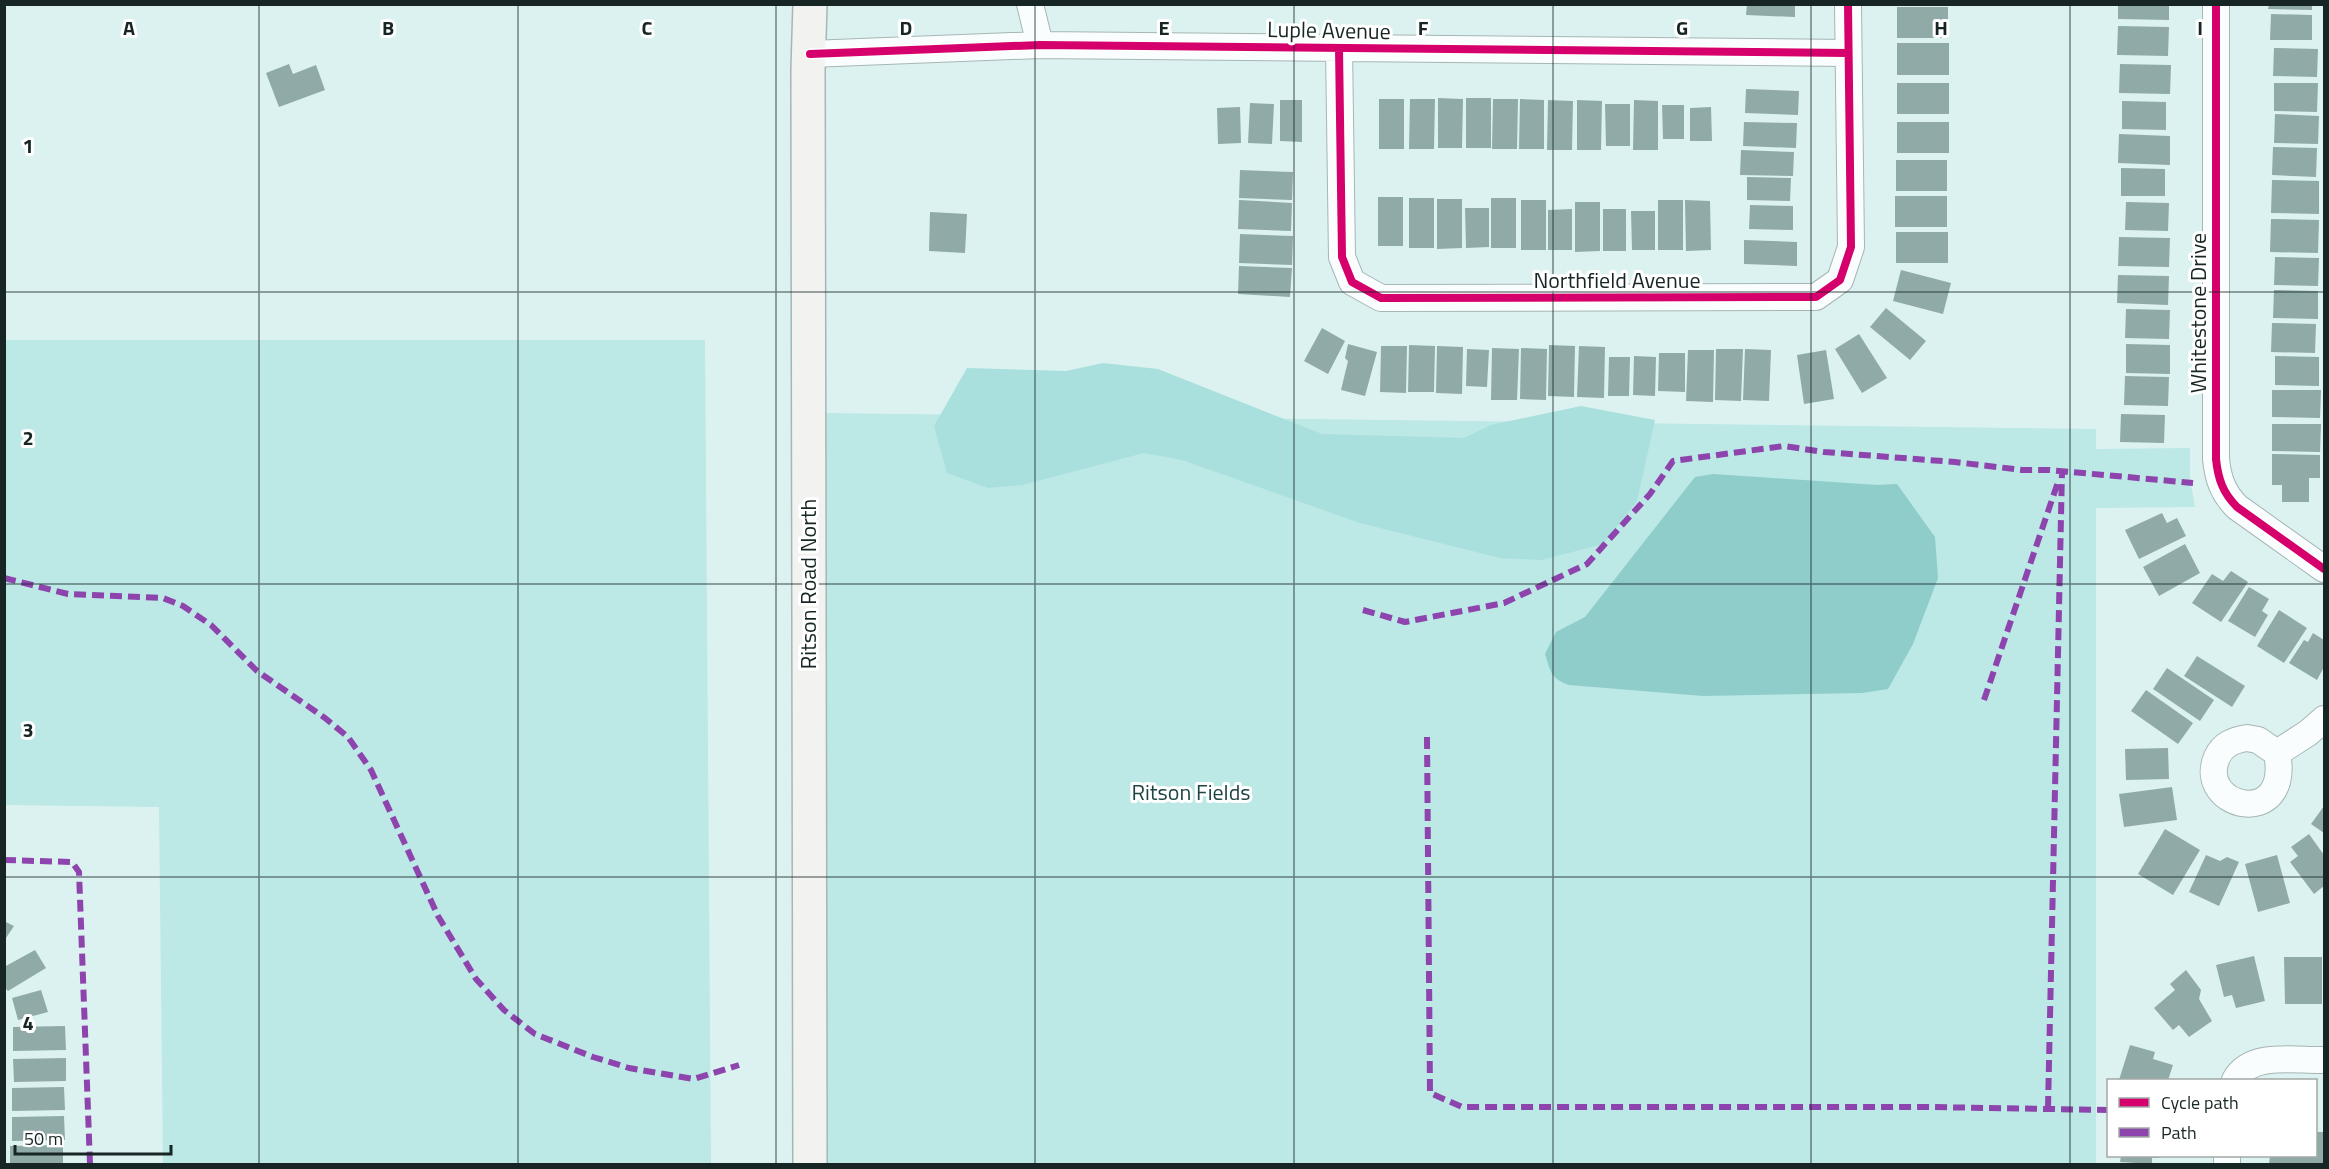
<svg xmlns="http://www.w3.org/2000/svg" width="2329" height="1169" font-family="'Titillium Web',sans-serif">
  <style>
    .green { fill: #bce8e6 }
    .forest { fill: #a9e0dd }
    .water { fill: #8ecdca }
    .building { fill: #90aaa8 }
    .lines { fill: none; stroke-linecap: round; stroke-linejoin: round }
    .minor-casing { stroke: #a5b6b5; stroke-width: 28 }
    .secondary-casing { stroke: #a5b6b5; stroke-width: 36 }
    .minor { stroke: #fafdfd; stroke-width: 26 }
    .secondary { stroke: #f2f3f0; stroke-width: 33 }
    .quiet { stroke: #8e44ad; stroke-width: 6; stroke-dasharray: 12 6; stroke-linecap: butt }
    .cycleway-casing { stroke: #fefffe; stroke-width: 11 }
    .cycleway { stroke: #d6006c; stroke-width: 8 }
    .grid { fill: none; stroke: #172524; stroke-width: 1.5; stroke-opacity: 0.55 }
    .labels { text-anchor: middle; dominant-baseline: central; stroke-width: 6; stroke-linejoin: round; paint-order: stroke }
    .street-label { font-size: 22px; fill: #172524; stroke: #fefffe }
    .park-label { font-size: 22px; fill: #1e4543; stroke: #fefffe }
    .grid-label { font-size: 20px; text-anchor: middle; font-weight: bold; fill: #172524; stroke: #fefffe; stroke-width: 6; stroke-linejoin: round; paint-order: stroke }
  </style>
  <rect width="100%" height="100%" fill="#dcf2f0"/>
  <path class="green" d="M5 340H705L711 1164H163L159 807 5 805Z
    M825 413 2096 429V449L2190 448V479L2195 507 2096 508V1164H810Z"/>
  <path class="forest" d="M1103 363 1158 369 1322 434 1464 438 1491 425 1581 406 1655 420 1637 501 1603 544 1542 560 1500 558 1360 523 1182 460 1144 453 1022 485 988 488 947 473 934 426 967 368 1066 371Z"/>
  <path class="water" d="M1713 474 1877 485 1897 484 1935 537 1938 578 1913 644 1888 689 1862 693 1703 696 1569 685C1550 678 1551 672 1545 654L1556 632 1585 617 1695 477Z"/>
  <path class="building" d="M1747 4H1795V17L1746 15Z
    M2118 4H2166L2169 6V20L2118 19Z
    M2269 4H2312V10L2268 9Z
    M1897 7H1948V38H1897Z
    M2271 14 2312 15V40H2270Z
    M2118 26 2169 27 2168 56 2117 55Z
    M1897 43H1949V75H1897Z
    M2274 48 2318 49 2317 77 2273 76Z
    M289 64 293 74 316 65 325 90 279 107 266 73Z
    M2120 64 2171 65 2170 94 2119 93Z
    M1897 83H1949V114H1897Z
    M2274 83H2318L2317 112 2274 111Z
    M1746 89 1799 91 1798 115 1745 113Z
    M1438 98 1463 99 1462 148H1438Z
    M1466 98H1491V148H1466Z
    M1379 99H1404V149H1379Z
    M1410 99H1435L1434 149H1409Z
    M1493 99H1518L1517 149H1492Z
    M1520 99 1544 100V149H1519Z
    M1280 100H1302V142L1280 141Z
    M1548 100 1573 101 1572 150H1547Z
    M1577 100 1602 101 1601 150H1577Z
    M1634 100 1658 101V150H1633Z
    M2122 101 2166 102V130L2122 129Z
    M1250 103 1274 104 1272 144 1248 143Z
    M1605 104H1630V146H1606Z
    M1662 105H1684V139H1663Z
    M1240 107 1241 143 1218 144 1217 108Z
    M1711 107 1712 141H1690V108Z
    M2275 114 2319 116 2318 144 2274 143Z
    M1744 122 1797 123 1796 148 1743 146Z
    M1897 122H1949V153H1897Z
    M2119 134 2170 136V165L2118 163Z
    M2273 147 2317 148 2316 177 2272 175Z
    M1741 150 1794 152 1793 176 1740 175Z
    M1896 160H1947V191H1896Z
    M2121 168 2165 169V196H2121Z
    M1240 170 1293 172 1292 200 1239 198Z
    M1747 177 1791 178 1790 201 1747 200Z
    M2272 180 2319 181V214L2271 213Z
    M1895 196H1947V227H1895Z
    M1378 197H1403V246H1378Z
    M1409 198H1434V248H1409Z
    M1491 198H1516V248H1491Z
    M1437 199H1462V248L1437 249Z
    M1239 200 1292 203 1291 231 1238 229Z
    M1521 200H1546V250H1521Z
    M1658 200H1683V250H1658Z
    M1685 200 1710 201 1711 250 1686 251Z
    M1575 202H1600V251L1575 252Z
    M2126 202 2169 203 2168 231 2125 230Z
    M1750 205 1793 206V230L1749 229Z
    M1465 208H1489V247L1466 248Z
    M1572 209V250H1548V210Z
    M1603 209H1626V251H1603Z
    M1631 211H1655V250H1632Z
    M930 212 967 214 965 253 929 251Z
    M2271 219 2319 220 2318 253 2270 252Z
    M1896 232H1948V263H1896Z
    M1240 234 1293 236 1292 265 1239 263Z
    M2119 237 2170 238 2169 267 2118 266Z
    M1744 240 1797 242V266L1744 264Z
    M2275 257 2319 258 2318 286 2274 285Z
    M1239 266 1292 268 1290 297 1238 294Z
    M1901 270 1951 283 1943 314 1893 301Z
    M2118 275 2169 276 2168 305 2117 303Z
    M2274 290 2318 291V319L2273 318Z
    M1886 308 1926 341 1910 360 1870 327Z
    M2126 309 2170 310 2169 339 2125 338Z
    M2272 323 2316 324 2315 353 2271 352Z
    M1322 328 1345 341 1328 374 1304 361Z
    M1859 334 1887 378 1862 393 1835 349Z
    M1348 344 1377 352 1365 396 1341 390 1348 361 1345 358Z
    M2126 344 2170 345V374L2126 373Z
    M1409 345 1435 346 1434 392H1408Z
    M1549 345 1575 346 1574 397 1548 396Z
    M1381 346H1407L1406 393 1380 392Z
    M1437 346 1463 347 1462 394 1436 393Z
    M1579 346 1605 347 1604 398 1577 397Z
    M1492 348 1519 349 1517 400H1491Z
    M1521 348 1547 349 1546 400 1520 399Z
    M1467 349 1489 350 1487 387 1466 386Z
    M1716 349H1743L1741 401 1715 400Z
    M1745 349 1771 350 1769 401 1743 400Z
    M1688 350H1714L1713 402 1686 401Z
    M1826 350 1834 399 1804 404 1797 355Z
    M1659 353H1685V392L1658 391Z
    M1634 356 1656 357 1655 396 1633 395Z
    M2275 356 2319 357V386L2275 385Z
    M1609 357H1630L1629 396H1608Z
    M2125 376 2169 377 2168 406 2124 405Z
    M2272 390H2321L2320 418 2272 417Z
    M2121 414 2165 415 2164 443 2120 442Z
    M2272 424H2321L2320 452 2272 451Z
    M2272 454 2320 455V478H2309V502H2282V485H2272Z
    M2162 513 2167 523 2177 518 2186 536 2139 559 2125 530Z
    M2185 544 2200 573 2159 596 2143 567Z
    M2231 571 2248 582 2221 622 2192 603 2212 574 2223 581Z
    M2249 587 2269 599 2262 611 2268 615 2255 637 2228 621Z
    M2279 610 2307 628 2284 663 2257 646Z
    M2313 633 2324 640V667L2317 680 2289 663 2304 640 2308 642Z
    M2197 656 2245 686 2232 707 2184 676Z
    M2167 668 2214 700 2200 721 2153 689Z
    M2146 690 2193 723 2178 744 2131 711Z
    M2168 748 2169 779 2126 780 2125 749Z
    M2172 787 2177 820 2124 827 2119 794Z
    M2324 806V833L2311 824Z
    M2165 829 2200 850 2173 895 2138 874Z
    M2309 834 2324 855V886L2314 894 2290 862 2298 856 2291 847Z
    M2206 855 2220 861 2227 857 2239 862 2219 906 2189 892Z
    M2277 855 2290 903 2258 912 2245 864Z
    M4 921 14 926 4 941Z
    M35 950 46 968 8 991 4 987V967Z
    M2254 956 2265 1001 2236 1008 2232 995 2224 997 2216 965Z
    M2284 957H2322V1004H2285Z
    M2186 970 2201 990 2199 999 2212 1021 2189 1037 2179 1025 2173 1030 2154 1008 2175 990 2170 984Z
    M41 990 48 1012 18 1020 12 998Z
    M65 1026 66 1050 13 1051V1027Z
    M2130 1045 2155 1052 2153 1059 2173 1065 2168 1080H2119Z
    M66 1058V1081L14 1082 13 1059Z
    M64 1087 65 1110 12 1111V1088Z
    M64 1116 65 1140 12 1141V1117Z
    M2316 1132H2324V1164H2269L2270 1156H2316Z
    M63 1145V1164H10V1146Z
    M2121 1156H2159V1158H2152V1164L2120 1162Z"/>
  <g class="lines">
    <g class="minor-casing">
      <path id="minor" d="M1030 4 1040 45
        M2216 4V459C2218 479 2223 493 2237 507L2324 569
        M1339 48 1342 257 1352 282 1381 298 1816 297 1840 280 1851 247 1848 4
        M810 54 1040 45 1848 53
        M2247 738 2258 740 2277 753C2292 831 2195 808 2217 757 2223 744 2234 740 2247 738Z
        M2277 753 2308 733 2324 719
        M2235 1080C2251 1051 2296 1061 2324 1060
        M2227 1156V1164"/>
    </g>
    <g class="secondary-casing">
      <path id="secondary" d="M810 1164 808 70 810 4"/>
    </g>
    <use href="#minor" class="minor"/>
    <use href="#secondary" class="secondary"/>
    <path class="quiet" d="M4 578 68 594 163 598 183 606 211 625 257 671 325 718 348 737 371 770 438 916 476 979 504 1010 535 1034 593 1057 629 1068 670 1075 694 1079 739 1065
      M1363 610 1405 622 1504 603 1587 564 1650 494 1673 461 1784 446 1824 452 1955 462 2022 470H2049L2193 483
      M1984 700 2058 482
      M1427 737 1430 1093 1462 1107H1929L2108 1110
      M4 860 72 862 79 872 90 1164
      M2048 1108 2062 471"/>
    <g class="cycleway-casing">
      <path id="cycleway" d="M2216 4V459C2218 479 2223 493 2237 507L2324 569
        M1339 48 1342 257 1352 282 1381 298 1816 297 1840 280 1851 247 1848 4
        M810 54 1040 45 1848 53"/>
    </g>
    <use href="#cycleway" class="cycleway"/>
  </g>
  <path class="grid" d="M259 4V1164M518 4V1164M776 4V1164M1035 4V1164M1294 4V1164M1553 4V1164M1811 4V1164M2070 4V1164M4 292H2324M4 584H2324M4 877H2324"/>
  <g class="labels">
    <g class="street-label">
      <text transform="translate(1329 30) rotate(1)">Luple Avenue</text>
      <text x="1617" y="280">Northfield Avenue</text>
      <text transform="translate(2198 313) rotate(-90)">Whitestone Drive</text>
      <text transform="translate(808 584) rotate(-90)">Ritson Road North</text>
    </g>
    <g class="park-label">
      <text x="1191" y="792">Ritson Fields</text>
    </g>
  </g>
  <g class="grid-label">
    <text x="129" y="35">A</text>
    <text x="388" y="35">B</text>
    <text x="647" y="35">C</text>
    <text x="906" y="35">D</text>
    <text x="1164" y="35">E</text>
    <text x="1423" y="35">F</text>
    <text x="1682" y="35">G</text>
    <text x="1941" y="35">H</text>
    <text x="2200" y="35">I</text>
    <text x="28" y="153">1</text>
    <text x="28" y="445">2</text>
    <text x="28" y="737">3</text>
    <text x="28" y="1030">4</text>
  </g>
  <rect width="2329" height="1169" fill="none" stroke="#172524" stroke-width="12"/>
  <rect x="2107" y="1079" width="210" height="78" fill="#fefffe" stroke="#a2a8a7" stroke-width="1.5"/>
  <rect x="2119" y="1098" width="30" height="9" fill="#d6006c" stroke="#a2a8a7" stroke-width="1.5"/>
  <text x="2161" y="1109" font-size="18" fill="#172524">Cycle path</text>
  <rect x="2119" y="1128" width="30" height="9" fill="#8e44ad" stroke="#a2a8a7" stroke-width="1.5"/>
  <text x="2161" y="1139" font-size="18" fill="#172524">Path</text>
  <path d="M15 1145v9h156v-9" fill="none" stroke="#172524" stroke-width="3"/>
  <text x="24" y="1145" font-size="18" fill="#172524" stroke="#fefffe" stroke-width="4.5" paint-order="stroke">50 m</text>
</svg>
